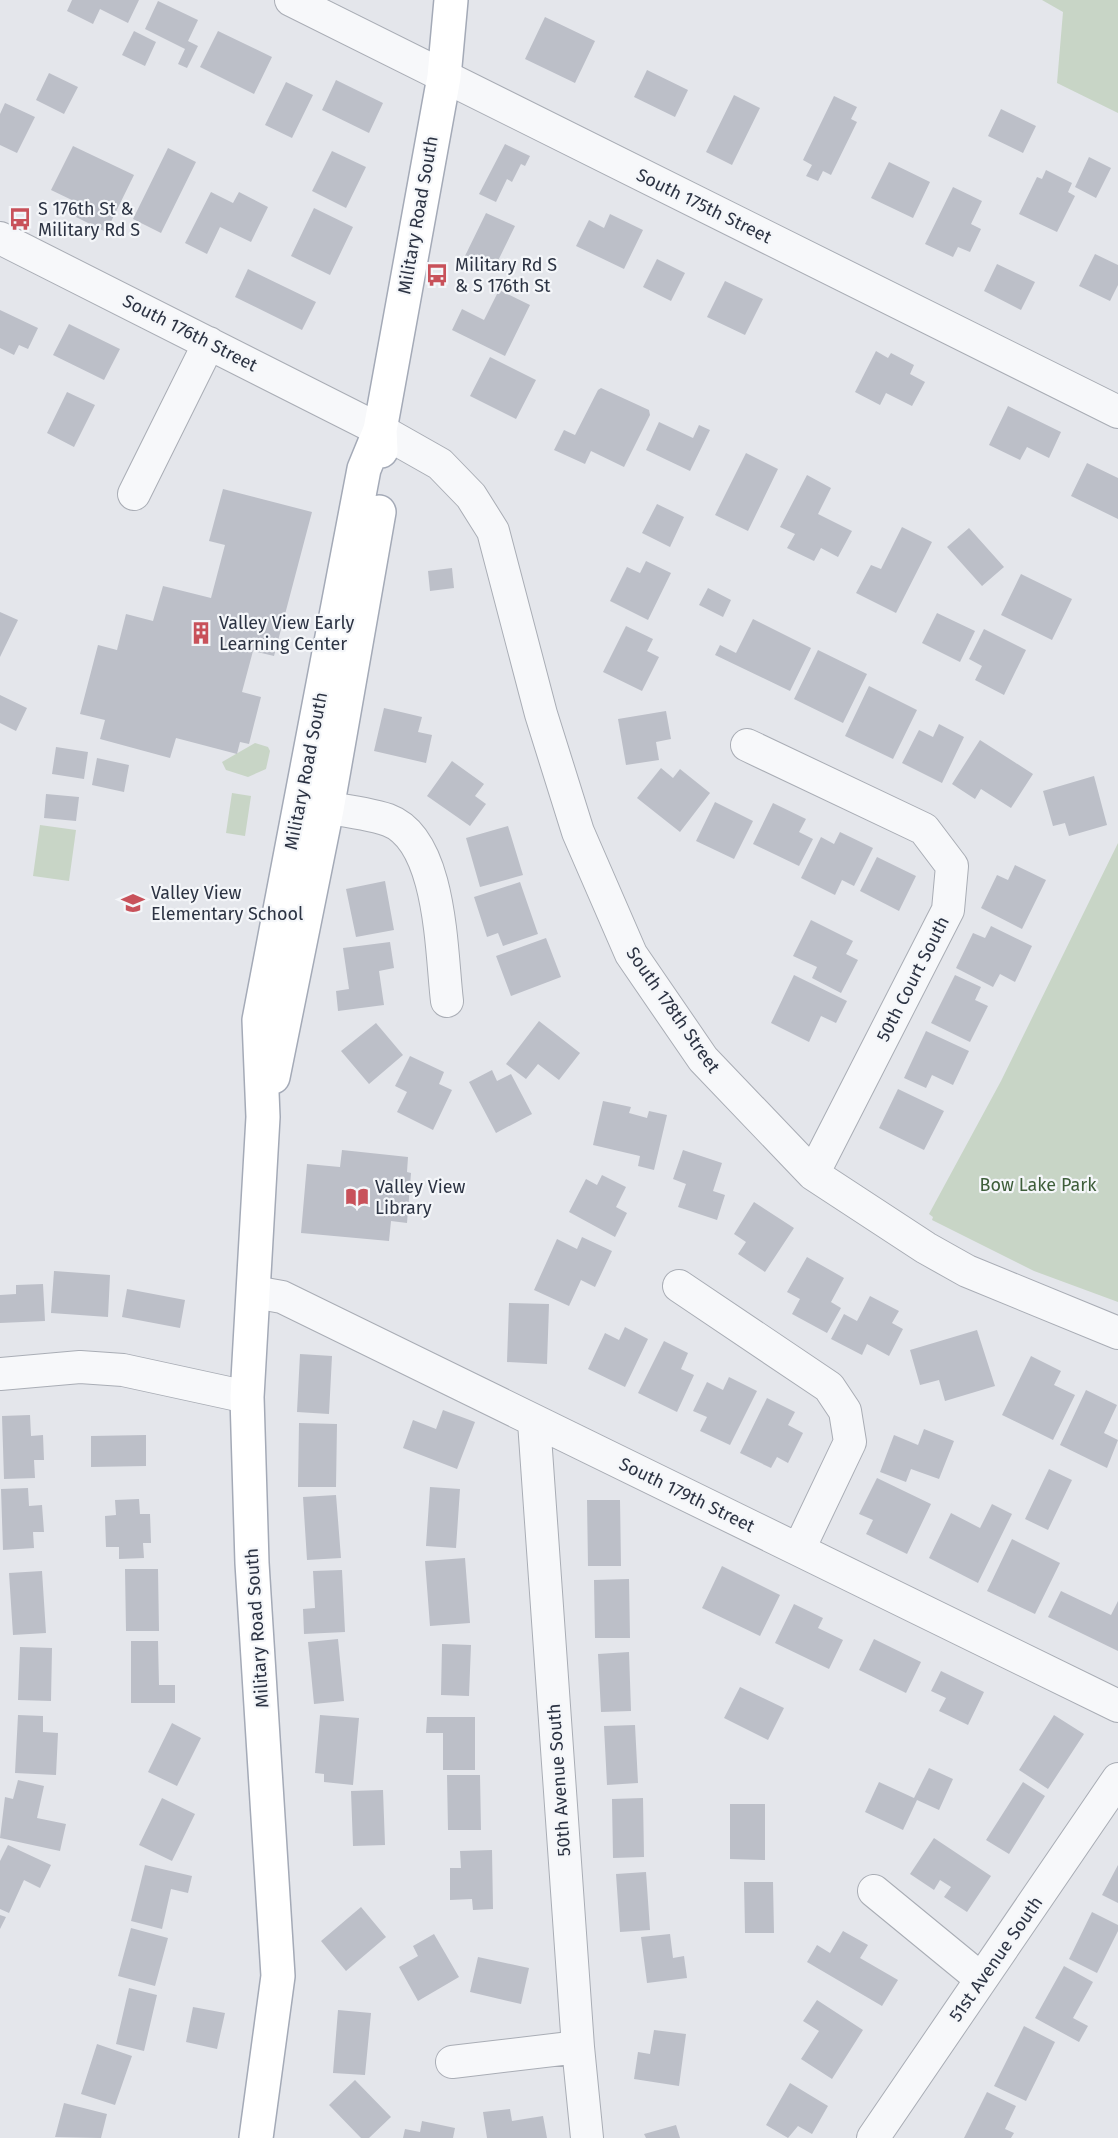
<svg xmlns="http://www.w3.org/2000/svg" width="1118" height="2138" font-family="'Fira Sans',sans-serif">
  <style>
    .green { fill: #c8d5c6 }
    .building { fill: #bcbfc8 }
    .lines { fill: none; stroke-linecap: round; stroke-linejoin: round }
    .minor-casing { stroke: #a9adb5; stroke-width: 34 }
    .major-casing { stroke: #a4aab7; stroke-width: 36 }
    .minor { stroke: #f7f8fa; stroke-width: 32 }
    .major { stroke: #fff; stroke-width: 33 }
    .labels { text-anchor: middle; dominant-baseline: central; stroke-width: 4.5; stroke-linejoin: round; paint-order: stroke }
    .street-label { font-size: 18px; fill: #2c3343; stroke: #f4f6f9 }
    .poi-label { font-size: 18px; fill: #2c3343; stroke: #f4f6f9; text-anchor: start }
    .park-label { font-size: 18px; fill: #3e5e3a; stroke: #f4f6f9 }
  </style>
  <rect width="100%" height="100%" fill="#e4e6eb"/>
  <path class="green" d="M1042 0H1118V113L1057 83 1063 12Z
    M255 743 268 747 270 751 266 769 248 777 226 770 222 762Z
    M232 793 251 796 245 836 226 833Z
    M40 825 76 830 69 881 33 876Z
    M1118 843V1302L1034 1271 932 1220 933 1217 929 1214 1001 1081Z"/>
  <path class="building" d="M72 0H139L128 23 100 9 93 24 67 11Z
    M158 1 198 20 188 41 198 46 187 68 178 64 185 49 145 29Z
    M545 17 595 41 575 83 525 59Z
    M134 31 156 42 145 66 122 55Z
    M218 31 272 57 254 94 200 67Z
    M647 70 688 90 675 117 634 97Z
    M49 73 78 87 64 114 36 100Z
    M336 80 383 103 369 133 322 110Z
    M286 82 313 95 292 138 265 125Z
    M734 95 760 108 732 165 706 152Z
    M834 96 857 107 851 119 857 122 831 175 823 171 818 181 806 176 812 165 803 160Z
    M5 103 35 117 17 153 0 145V114Z
    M1001 109 1036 126 1023 153 988 136Z
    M505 144 530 156 525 166 521 164 512 182 507 179 496 202 479 194Z
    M73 146 134 175 106 232 70 214 76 202 51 190Z
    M168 148 196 162 161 233 133 219Z
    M332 151 366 167 346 208 312 191Z
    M1089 157 1111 168 1096 198 1075 187Z
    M889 162 930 182 913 218 871 198Z
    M1046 170 1072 183 1068 192 1075 196 1057 232 1019 214 1037 177 1042 179Z
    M953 187 982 201 971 224 981 229 970 252 958 247 953 257 925 244Z
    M211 192 233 203 239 192 268 207 251 242 220 227 207 254 185 243Z
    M314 208 353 227 330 275 291 256Z
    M486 213 515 226 493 271 464 258Z
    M610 214 643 230 624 269 576 246 589 220 604 228Z
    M1095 254 1118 265V285L1110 301 1079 286Z
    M657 259 685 273 671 301 643 287Z
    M997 264 1035 282 1021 310 984 291Z
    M248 269 316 302 302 330 235 297Z
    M725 281 763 299 745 335 707 317Z
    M499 290 530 305 505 356 452 330 462 309 484 320Z
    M0 310 38 328 28 349 19 345 14 355 0 348Z
    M69 324 120 349 104 380 53 355Z
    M876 351 888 358 891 353 914 365 910 374 925 382 912 406 886 393 880 405 855 392Z
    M490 357 536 380 516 419 470 396Z
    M601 388 649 410 650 415 624 467 591 451 585 464 554 450 564 430 575 435 598 390Z
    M67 392 95 405 74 447 47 433Z
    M1008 406 1061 432 1049 458 1027 447 1020 460 989 445Z
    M659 422 693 438 699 425 710 430 690 471 646 450Z
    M746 453 778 469 748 531 715 515Z
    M1087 463 1118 478V519L1071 496Z
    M807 475 831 488 818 514 852 531 838 557 821 548 814 561 787 548 795 534 780 527Z
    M223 489 312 512 274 656 253 651 242 692 261 697 249 744 240 742 237 754 176 738 170 758 100 739 105 720 80 714 98 645 117 650 126 614 153 621 163 586 211 598 225 545 209 541Z
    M657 504 684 517 670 547 642 533Z
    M902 527 932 542 896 613 856 593 871 565 881 569Z
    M969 528 1004 567 982 586 947 547Z
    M646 561 671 573 648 620 610 601 627 567 640 573Z
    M452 568 454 588 430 591 428 571Z
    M1021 574 1072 599 1052 640 1001 615Z
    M708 588 731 600 723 617 699 605Z
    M0 612 18 620 0 657Z
    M937 613 975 631 960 662 922 643Z
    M753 619 811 648 790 691 715 655 720 645 736 653Z
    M626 626 653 639 647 651 659 657 642 691 603 672Z
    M984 629 1026 650 1004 695 975 680 982 666 969 659Z
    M818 650 867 674 843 723 794 699Z
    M869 686 917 710 893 759 845 736Z
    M0 695 27 708 16 731 0 723Z
    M384 708 422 717 418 732 432 735 426 763 374 751Z
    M666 711 671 739 656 742 659 760 626 765 618 719Z
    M939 724 964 737 942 783 902 763 919 730 933 737Z
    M980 740 1033 774 1011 808 981 789 975 799 952 784Z
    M56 747 88 752 84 779 52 774Z
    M97 758 129 765 124 792 92 785Z
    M452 761 484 784 475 796 486 804 470 826 427 796Z
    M661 768 673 778 680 769 710 793 680 832 637 798Z
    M1094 776 1107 825 1069 836 1065 823 1053 826 1043 791Z
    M46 794 79 797 76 821 44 818Z
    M715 802 753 821 734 859 696 841Z
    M773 803 806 819 799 832 813 839 799 866 753 844Z
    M508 826 523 875 480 887 466 838Z
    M840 832 873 848 854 886 842 880 835 895 801 878 821 837 834 844Z
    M877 857 916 876 899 911 860 891Z
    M1015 865 1046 880 1022 929 981 908 997 875 1008 880Z
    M385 881 394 930 356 937 346 889Z
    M520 882 538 934 503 946 498 933 487 937 474 897Z
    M811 920 853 941 846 954 858 960 841 993 812 978 817 967 793 956Z
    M991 926 1032 946 1015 982 1000 974 993 987 956 968 973 933 985 938Z
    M546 938 561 977 511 996 496 956Z
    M390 942 394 968 379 971 384 1005 338 1011 336 991 349 989 343 948Z
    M794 975 847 1001 836 1023 821 1016 809 1042 771 1023Z
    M955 975 981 987 975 1000 988 1006 970 1042 931 1023Z
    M539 1021 580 1053 559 1080 538 1064 526 1079 506 1064Z
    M376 1023 403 1055 369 1084 341 1051Z
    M926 1031 969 1051 953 1085 932 1075 926 1088 904 1078Z
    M410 1056 444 1072 439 1084 452 1090 433 1130 397 1112 407 1092 395 1086Z
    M492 1070 497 1081 511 1074 532 1114 496 1133 469 1082Z
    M898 1089 944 1111 924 1150 879 1128Z
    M603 1101 631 1107 629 1113 647 1118 649 1111 667 1115 654 1170 638 1166 640 1156 593 1145Z
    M342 1150 408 1157 407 1172 411 1173 407 1223 391 1221 389 1241 301 1233 307 1164 340 1167Z
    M683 1150 722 1163 713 1191 725 1195 717 1220 678 1207 686 1184 673 1179Z
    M602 1175 626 1187 616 1207 627 1213 615 1237 569 1212 586 1179 597 1185Z
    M754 1202 794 1228 765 1272 738 1254 746 1242 734 1234Z
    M582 1237 612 1251 595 1287 581 1280 569 1306 534 1290 557 1239 577 1249Z
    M807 1257 844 1278 831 1302 841 1308 827 1333 792 1314 800 1299 787 1292Z
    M54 1271 110 1275 108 1317 51 1313Z
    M43 1284 45 1321 0 1323V1295L16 1294V1285Z
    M127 1289 185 1300 180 1328 122 1317Z
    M870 1296 899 1311 892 1323 903 1329 889 1356 867 1344 862 1355 831 1339 844 1314 857 1321Z
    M509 1303 549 1304 547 1364 507 1362Z
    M625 1327 648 1339 625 1387 588 1369 605 1333 619 1340Z
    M977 1330 995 1386 945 1401 939 1380 920 1385 910 1350Z
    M664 1341 688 1353 681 1369 694 1375 677 1412 638 1393Z
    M300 1354 332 1356 329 1414 297 1412Z
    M1031 1356 1061 1371 1054 1385 1075 1395 1053 1440 1002 1415Z
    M729 1377 757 1391 730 1445 700 1431 707 1417 693 1411 707 1382 723 1390Z
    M1086 1390 1117 1405 1104 1433 1118 1440 1107 1468 1060 1445Z
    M767 1398 795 1412 788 1425 803 1433 788 1463 777 1457 771 1468 740 1453Z
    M443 1410 475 1422 457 1469 403 1448 413 1420 436 1429Z
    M30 1415 31 1436 43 1435 44 1460H34L35 1478 4 1479 2 1416Z
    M299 1423 337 1424 336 1487H298Z
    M924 1429 954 1441 939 1479 911 1469 906 1482 880 1472 894 1435 918 1445Z
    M146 1435V1466L91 1467V1436Z
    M1049 1469 1072 1480 1048 1530 1025 1519Z
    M877 1478 931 1504 907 1554 866 1534 873 1520 859 1514Z
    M430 1487 460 1489 456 1548 426 1546Z
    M28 1488 29 1506 42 1505 44 1532H33L34 1548 3 1550 1 1489Z
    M336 1495 341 1558 307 1560 303 1497Z
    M139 1499 140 1514H150L151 1543H143L144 1558 119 1559V1547H106L105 1516 116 1515 115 1500Z
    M587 1500H620L621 1566H588Z
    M992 1504 1012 1514 978 1583 929 1558 951 1513 980 1528Z
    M1012 1539 1060 1563 1035 1614 987 1591Z
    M465 1558 470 1623 430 1626 425 1561Z
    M722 1566 780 1595 760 1636 702 1608Z
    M125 1569H158L159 1631H126Z
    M342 1570 345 1632 304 1634 303 1609 315 1608 313 1571Z
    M42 1571 46 1633 13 1635 9 1573Z
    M629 1579 630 1638H595L594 1580Z
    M1061 1591 1111 1615 1118 1601V1651L1048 1617Z
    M794 1604 823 1618 818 1628 843 1640 829 1669 775 1643Z
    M338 1639 344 1701 314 1704 308 1642Z
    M874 1639 921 1662 906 1693 859 1670Z
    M131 1641H158L159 1685H175V1703H131Z
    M442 1644 471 1645 469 1696 441 1695Z
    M20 1647 52 1648 51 1701 18 1700Z
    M629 1652 631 1711 601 1712 598 1654Z
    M941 1671 984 1692 968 1725 939 1711 946 1698 931 1691Z
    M740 1687 784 1708 768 1740 724 1718Z
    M18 1715 43 1716V1732L58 1733 56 1775 15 1773Z
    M320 1715 359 1718 353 1785 324 1782V1774L315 1773Z
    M1054 1715 1084 1734 1048 1789 1019 1770Z
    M427 1717H475V1770H443V1733H426Z
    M172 1723 201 1738 177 1786 148 1772Z
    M635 1725 638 1783 607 1785 604 1726Z
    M929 1768 953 1779 939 1810 917 1800 903 1830 865 1812 879 1782 914 1798Z
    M447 1775H480L481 1830H448Z
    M18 1780 44 1786 37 1818 66 1824 60 1851 0 1838 5 1797 13 1799Z
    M1023 1782 1045 1796 1009 1854 986 1840Z
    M383 1790 385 1845 353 1846 351 1791Z
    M162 1798 195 1814 172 1861 139 1845Z
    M643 1798 644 1857 613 1858 612 1799Z
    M730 1804H765V1860L730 1859Z
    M934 1838 991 1876 967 1912 944 1897 951 1887 940 1880 934 1890 910 1874Z
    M8 1845 51 1865 40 1888 24 1880 9 1913 0 1909V1861Z
    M492 1850 493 1909 473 1910 472 1899 450 1900V1868H461L460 1851Z
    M145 1865 192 1876 188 1893 171 1889 162 1929 131 1921Z
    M1118 1865V1903L1102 1895Z
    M646 1872 650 1930 620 1932 616 1874Z
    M744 1882H773L774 1933H745Z
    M361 1907 386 1937 346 1971 321 1941Z
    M1092 1912 1118 1925V1931L1097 1973 1069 1959Z
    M0 1915 6 1917 0 1929Z
    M131 1928 168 1938 155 1986 118 1976Z
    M843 1931 868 1945 860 1958 898 1980 882 2006 807 1962 817 1945 830 1953Z
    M434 1934 459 1977 418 2001 399 1967 418 1956 413 1946Z
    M670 1934 673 1958 684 1956 687 1978 647 1983 641 1937Z
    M478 1957 529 1968 521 2004 470 1992Z
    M1064 1966 1093 1982 1073 2018 1088 2026 1079 2042 1035 2018Z
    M129 1988 157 1995 144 2051 116 2044Z
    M817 2000 863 2030 832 2079 801 2059 819 2031 803 2021Z
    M193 2007 225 2013 217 2049 186 2042Z
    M338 2010 371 2013 365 2075 333 2073Z
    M1024 2026 1055 2042 1026 2101 994 2086Z
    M654 2030 686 2034 679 2086 634 2079 638 2052 650 2054Z
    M97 2044 132 2056 115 2105 81 2094Z
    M355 2080 391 2117 369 2138H361L329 2105Z
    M790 2083 828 2106 812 2134 798 2126 788 2138 766 2125Z
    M987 2092 1016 2106 1005 2129 1014 2133 1011 2138H964Z
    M64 2103 107 2114 101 2138 55 2137Z
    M510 2109 512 2121 543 2116 547 2138H487L483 2112Z
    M422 2121 455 2128 453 2138H403L405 2129 420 2132Z
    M676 2125 680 2138H646L644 2134Z"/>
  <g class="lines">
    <g class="minor-casing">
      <path id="minor" d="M291 0 1118 412
        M0 238 380 430 440 464 471 496 493 531 541 714 578 832 631 954 703 1059 813 1174 926 1248 967 1271 1118 1333
        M134 494 209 343
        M747 745 924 829 952 866 948 910 813 1174
        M301 804C329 809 361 811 388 820 442 840 441 952 447 1001
        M679 1286 829 1387 845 1411 850 1442 799 1549
        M254 1292 282 1297 1118 1706
        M0 1374 80 1367 123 1370 247 1397
        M534 1422 578 2047 587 2138
        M874 1891 980 1978
        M452 2062 578 2047
        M873 2138 1118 1779"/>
    </g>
    <g class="major-casing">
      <path id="major" d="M381 451 380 430 444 77 451 0
        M273 1077 327 809 379 512
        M256 2138 278 1976 252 1563 247 1397 263 1117 259 1020 364 469 380 430"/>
    </g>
    <use href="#minor" class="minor"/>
    <use href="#major" class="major"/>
  </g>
  <defs>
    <g id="bus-bare" transform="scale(1.8)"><path d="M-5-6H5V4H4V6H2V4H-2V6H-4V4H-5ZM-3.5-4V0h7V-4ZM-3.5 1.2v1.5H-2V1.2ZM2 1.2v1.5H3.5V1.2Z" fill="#c8515a" stroke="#f4f6f9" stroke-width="2.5" paint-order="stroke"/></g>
    <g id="building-bare" transform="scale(1.8)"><path d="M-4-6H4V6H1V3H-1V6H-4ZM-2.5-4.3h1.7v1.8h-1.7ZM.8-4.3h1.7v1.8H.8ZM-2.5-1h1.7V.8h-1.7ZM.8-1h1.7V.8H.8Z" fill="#c8515a" stroke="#f4f6f9" stroke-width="2.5" paint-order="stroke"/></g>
    <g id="school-bare" transform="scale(1.8)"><path d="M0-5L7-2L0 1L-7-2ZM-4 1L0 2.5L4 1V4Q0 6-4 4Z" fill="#c8515a" stroke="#f4f6f9" stroke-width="2.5" paint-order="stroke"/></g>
    <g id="library-bare" transform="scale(1.8)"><path d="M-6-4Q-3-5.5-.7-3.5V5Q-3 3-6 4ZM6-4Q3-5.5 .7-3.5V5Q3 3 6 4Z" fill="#c8515a" stroke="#f4f6f9" stroke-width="2.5" paint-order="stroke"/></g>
  </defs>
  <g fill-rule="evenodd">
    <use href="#bus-bare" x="20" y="219"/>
    <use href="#bus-bare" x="437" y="275"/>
    <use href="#building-bare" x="201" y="633"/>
    <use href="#school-bare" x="133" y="903"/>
    <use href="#library-bare" x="357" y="1197"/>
  </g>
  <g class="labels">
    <g class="street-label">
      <text transform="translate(704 206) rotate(26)">South 175th Street</text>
      <text transform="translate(418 215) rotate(-80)">Military Road South</text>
      <text transform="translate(190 333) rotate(27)">South 176th Street</text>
      <text transform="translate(306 771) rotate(-79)">Military Road South</text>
      <text transform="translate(913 979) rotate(-63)">50th Court South</text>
      <text transform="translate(673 1010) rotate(55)">South 178th Street</text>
      <text transform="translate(687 1495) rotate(26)">South 179th Street</text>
      <text transform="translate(257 1628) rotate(-94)">Military Road South</text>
      <text transform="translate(559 1780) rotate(-94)">50th Avenue South</text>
      <text transform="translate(996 1959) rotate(-55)">51st Avenue South</text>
    </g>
    <g class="poi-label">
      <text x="38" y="209">S 176th St &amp;<tspan x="38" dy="21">Military Rd S</tspan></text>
      <text x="455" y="265">Military Rd S<tspan x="455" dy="21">&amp; S 176th St</tspan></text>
      <text x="219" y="623">Valley View Early<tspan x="219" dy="21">Learning Center</tspan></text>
      <text x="151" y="893">Valley View<tspan x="151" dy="21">Elementary School</tspan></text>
      <text x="375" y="1187">Valley View<tspan x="375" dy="21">Library</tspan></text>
    </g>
    <g class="park-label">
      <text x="1038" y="1185">Bow Lake Park</text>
    </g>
  </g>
</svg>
